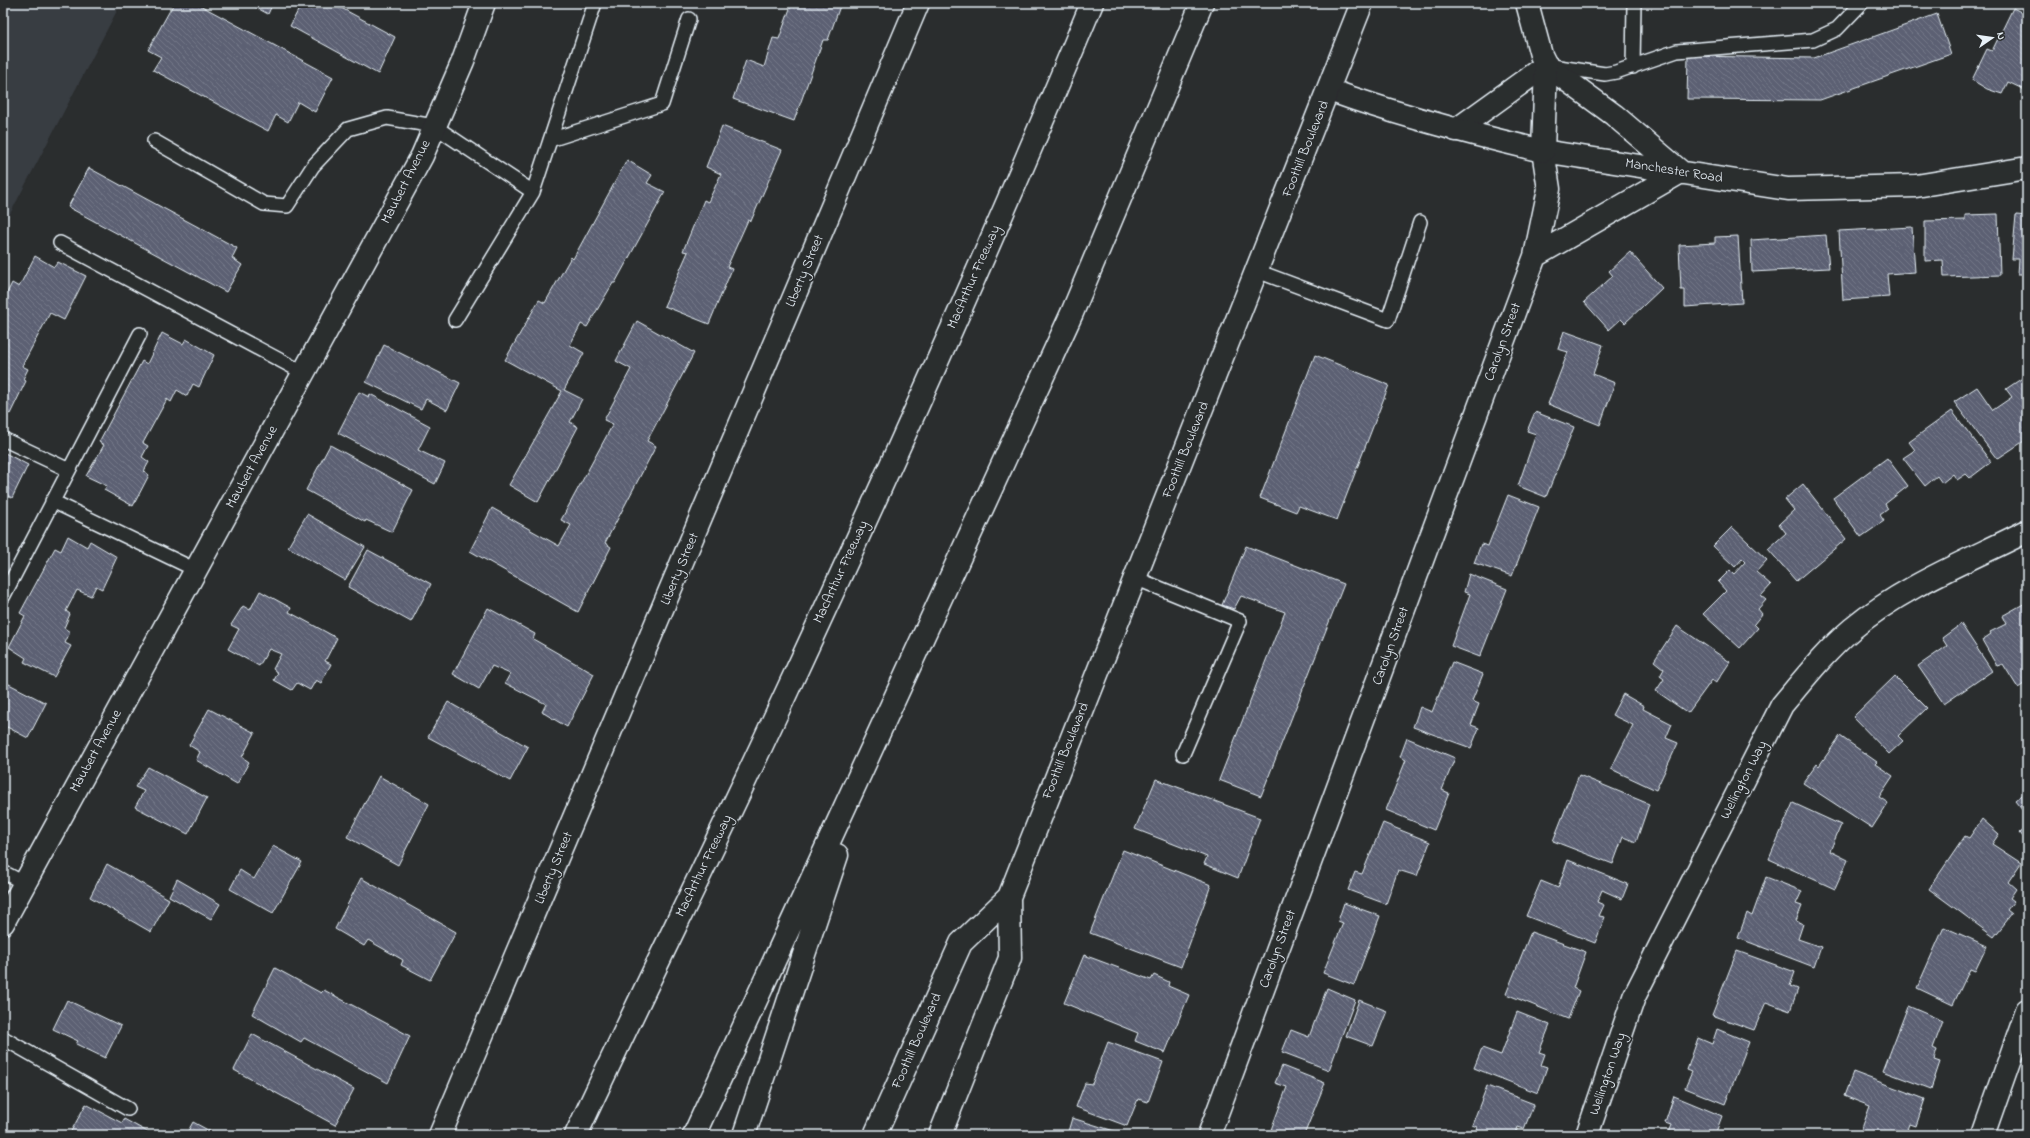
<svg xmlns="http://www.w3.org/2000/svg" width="2030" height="1138" font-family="'Indie Flower',sans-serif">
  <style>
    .built { fill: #393d43 }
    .building { fill: url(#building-back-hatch); stroke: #e8f1f8 }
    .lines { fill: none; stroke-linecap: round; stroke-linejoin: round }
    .service-casing { stroke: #e8f1f8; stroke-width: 16 }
    .minor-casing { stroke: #e8f1f8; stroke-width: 25 }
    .tertiary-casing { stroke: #e8f1f8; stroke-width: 25 }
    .secondary-casing { stroke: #e8f1f8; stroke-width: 25 }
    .motorway-casing { stroke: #e8f1f8; stroke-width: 25 }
    .service { stroke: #2a2d2e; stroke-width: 13 }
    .minor { stroke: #2a2d2e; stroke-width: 22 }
    .tertiary { stroke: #2a2d2e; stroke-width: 22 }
    .secondary { stroke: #2a2d2e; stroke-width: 22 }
    .motorway { stroke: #2a2d2e; stroke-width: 22 }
    .labels { text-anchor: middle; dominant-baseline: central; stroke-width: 3.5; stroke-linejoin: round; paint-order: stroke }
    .street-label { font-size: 14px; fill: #e8f1f8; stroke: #2a2d2e }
  </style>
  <defs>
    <pattern id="building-back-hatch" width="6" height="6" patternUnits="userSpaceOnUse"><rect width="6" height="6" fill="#5c6173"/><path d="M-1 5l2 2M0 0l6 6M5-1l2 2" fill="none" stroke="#737888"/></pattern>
  </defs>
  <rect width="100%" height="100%" fill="#2a2d2e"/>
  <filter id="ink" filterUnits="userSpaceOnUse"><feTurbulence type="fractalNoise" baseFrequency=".025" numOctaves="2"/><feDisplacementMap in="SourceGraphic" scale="8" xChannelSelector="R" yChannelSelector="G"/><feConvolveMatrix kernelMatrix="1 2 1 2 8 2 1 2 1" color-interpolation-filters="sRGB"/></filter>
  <g filter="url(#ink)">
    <path class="built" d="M3 3H121L3 227Z"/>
    <path class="building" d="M174 3H196L333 77 315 112 298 102 288 122 276 115 268 131 153 70 161 57 148 50Z
      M248 3H273L268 14Z
      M302 3H332L395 37 378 74 290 26Z
      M792 3H841L828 40H823L794 121 733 99 746 60 764 67 773 38 779 39Z
      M2013 8 2027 15V91L2008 82 2002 94 1987 89 1972 80 1987 49 1992 51Z
      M1937 14 1951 54 1820 100 1687 99 1688 56 1814 58Z
      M722 126 782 150 751 221 748 220 727 267 732 269 709 324 664 306 688 252 683 251 704 200 708 202 721 174 706 167Z
      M627 160 652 175 647 183 665 192 615 283H613L587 327 581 324 570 345 584 353 564 390 582 399 570 422 578 427 538 502 509 485 562 391 505 360 539 300 545 303 571 257 573 259Z
      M89 168 237 248 232 258 242 265 226 292 68 207Z
      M1998 214 2000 275 1944 277 1943 260 1925 261V221L1965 220V215Z
      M2016 215 2027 216V274H2018L2019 259H2012Z
      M1912 227 1915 272 1887 274 1889 297 1843 300 1839 231Z
      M1826 235 1829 268 1752 272 1751 240Z
      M1738 236 1742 303 1685 307V290H1681L1679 245 1715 243V237Z
      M1630 252 1662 288 1625 323 1621 319 1609 330 1584 302 1613 276 1609 271Z
      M35 256 54 267 58 262 86 276 64 320 50 313 22 366 28 369 23 379 26 381 10 414 3 410V301L12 283 19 287Z
      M637 321 694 353 647 441 656 446 605 543 611 547 578 612 470 551 492 508 559 546 571 525 561 520 613 424 604 420 631 369 616 361Z
      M1564 331 1603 345 1593 374 1615 383 1600 425 1548 404 1568 352 1558 349Z
      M162 333 183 344 186 339 214 355 199 387 193 384 187 396 177 390 171 402 167 399 143 443 148 446 142 457 149 462 144 471 149 475 133 506 104 490 107 486 86 476 104 445 99 442 142 361 147 364Z
      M384 345 460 383 447 410 426 399 421 409 366 382Z
      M1315 355 1389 385 1337 520 1299 506 1296 512 1260 498Z
      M2027 375V439L1997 459 1954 402 1977 387 1993 410 2012 397 2006 389Z
      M359 392 369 397 370 394 430 426 418 450 445 463 435 484 338 433Z
      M1952 411 1991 462 1970 478 1966 474 1957 480 1953 474 1942 483 1937 476 1925 486 1903 458 1915 450 1909 442Z
      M1535 412 1574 427 1546 497 1518 486 1536 434 1527 431Z
      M330 445 413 490 392 532 366 520 365 522 306 490Z
      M3 452 28 465 12 498 6 495 3 503Z
      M1887 458 1908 486 1885 504 1888 509 1880 515 1884 521 1861 537 1833 498Z
      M1803 484 1846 539 1796 581 1768 549 1786 533 1779 524 1794 510 1785 499Z
      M1508 495 1539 507 1512 576 1474 563 1481 544 1488 546Z
      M307 514 365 547 345 580 288 547Z
      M1732 527 1767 560 1756 572 1771 585 1761 596 1766 600 1758 609 1762 614 1754 624 1758 628 1740 648 1703 614 1726 591 1718 582 1730 570 1734 574 1745 562 1742 559 1735 567 1713 546Z
      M68 536 87 547 90 541 117 557 102 589 96 586 91 596 77 590 66 611 70 614 64 628 70 632 65 643 71 646 54 677 24 662 26 658 9 647 25 616 20 613 55 548 61 551Z
      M1246 546 1344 584 1261 796 1219 780 1285 612 1241 596 1234 609 1222 605Z
      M368 550 431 584 411 622 348 587Z
      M1469 574 1507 589 1480 657 1451 646 1470 594 1464 592Z
      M260 591 291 608 289 612 337 638 325 661 331 664 321 683 316 680 310 690 297 683 292 690 274 680 278 673 273 669 281 654 269 649 259 666 228 649 239 629 231 625 243 606 250 610Z
      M2027 602V682L2018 688 2003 664 1997 666 1982 640 1991 634 1990 632 2006 624 2002 616Z
      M488 608 535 634 533 639 594 674 567 727 542 712 546 704 505 683 510 674 492 666 479 689 453 674Z
      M1961 624 1992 671 1944 704 1918 666 1947 646 1942 638Z
      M1677 626 1730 662 1716 683 1712 680 1688 713 1656 691 1664 679 1660 676 1664 669 1654 661Z
      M1452 662 1483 674 1472 701 1479 704 1471 725 1479 728 1471 748 1413 727 1420 707 1432 712Z
      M1895 676 1927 708 1898 736 1903 741 1889 754 1853 717Z
      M3 681 46 703 28 738 7 727 3 733Z
      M1623 694 1644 706 1643 709 1672 724 1666 738 1678 743 1656 790 1611 769 1633 725 1612 715Z
      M448 702 528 747 510 781 428 737Z
      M209 709 255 733 242 757 249 762 237 784 196 760 200 752 189 745Z
      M1840 736 1877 762 1875 764 1893 776 1879 797 1888 803 1872 828 1803 783 1817 764 1819 766Z
      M1407 738 1455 758 1442 790 1449 793 1434 830 1386 810 1406 760 1400 757Z
      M148 767 207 798 188 834 135 807 144 791 135 787Z
      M1579 775 1649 804 1636 842 1623 837 1613 864 1553 841Z
      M379 776 429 804 398 865 347 837Z
      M1156 779 1260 818 1238 878 1204 864 1207 857 1135 829Z
      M2027 791V816L2015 801Z
      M1793 803 1841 825 1830 851 1848 860 1835 889 1769 859Z
      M1982 819 1999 834 1992 844 2021 863 2008 882 2016 889 2010 898 2014 901 2007 910 2012 914 1994 937 1929 889 1965 836 1969 838Z
      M1383 823 1430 842 1417 876 1398 870 1386 904 1348 890 1355 872 1362 874Z
      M2027 827V843L2019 833Z
      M273 846 302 862 273 913 230 889 240 870 254 879Z
      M1123 850 1211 885 1181 967 1090 933Z
      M1568 860 1628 884 1622 899 1602 890 1597 902 1604 905 1599 916 1605 917 1595 943 1526 916 1541 881 1558 888Z
      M107 864 169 899 151 932 90 897Z
      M1766 877 1802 891 1796 904 1802 906 1796 921 1803 924 1798 939 1821 947 1814 967 1738 938 1747 913 1752 916Z
      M361 878 456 932 430 980 401 965 403 960 368 940 364 946 335 929Z
      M177 879 220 904 211 919 169 896Z
      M1344 903 1380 916 1354 985 1323 973 1343 923 1338 921Z
      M1944 927 1987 946 1975 971 1970 969 1953 1005 1917 988Z
      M1531 932 1586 952 1573 988 1579 991 1568 1019 1506 994Z
      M1737 951 1795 972 1790 986 1798 989 1790 1011 1766 1002 1754 1030 1712 1015Z
      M1084 955 1151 980 1154 975 1169 982 1168 986 1189 995 1165 1053 1135 1041 1138 1033 1064 1003Z
      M275 968 321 993 324 990 410 1036 388 1083 304 1038 301 1042 252 1014Z
      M1327 988 1355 1000 1329 1070 1282 1052 1291 1030 1309 1037Z
      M67 1000 121 1026 105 1058 76 1044 78 1041 53 1029Z
      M1359 1000 1387 1011 1373 1046 1346 1036Z
      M1908 1006 1943 1021 1933 1048 1937 1050 1934 1060 1940 1062 1931 1089 1883 1071Z
      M1517 1012 1550 1025 1539 1052 1545 1054 1541 1065 1547 1067 1538 1093 1474 1068 1482 1048 1501 1055Z
      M1717 1029 1749 1042 1725 1104 1685 1088 1692 1072 1687 1070 1698 1038 1712 1044Z
      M252 1034 354 1089 335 1125 234 1070Z
      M1108 1042 1163 1062 1148 1102 1138 1099 1127 1126 1076 1107 1085 1083 1092 1084Z
      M1282 1066 1325 1083 1304 1135H1269L1287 1087 1275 1083Z
      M1853 1072 1925 1099 1916 1126 1910 1124 1906 1135H1865L1866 1133 1861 1131 1870 1106 1844 1096Z
      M1487 1086 1534 1104 1524 1129 1518 1127 1515 1135H1474L1477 1127 1472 1125Z
      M1674 1096 1722 1116 1715 1135H1667L1671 1125 1665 1123Z
      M86 1104 122 1123 124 1119 153 1135H69Z
      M1072 1118 1124 1134V1135H1067Z
      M193 1122 217 1135H180L182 1131 187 1133Z"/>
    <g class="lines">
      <g class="service-casing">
        <path id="service" d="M1552 66 1605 74 1616 72 1677 51 1813 40 1837 29 1862 3
          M1633 67 1634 3
          M550 140 662 104 689 19
          M154 141 264 204 287 206 313 166 348 129 387 118 434 126 533 192 595 3
          M60 243 304 373
          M1257 271 1388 320 1420 222
          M455 320 533 192
          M3 439 69 470
          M52 501 196 570
          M1135 578 1240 621 1183 754
          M3 597 140 334
          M3 872 24 883
          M3 1038 128 1109"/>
      </g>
      <g class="minor-casing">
        <path id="minor" d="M1456 130 1546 65 1614 115 1681 172 1535 256
          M3 923 422 156 463 61 484 3
          M1209 1135 1535 256 1549 189 1543 151 1788 189 1916 186 2027 168
          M1587 1135 1634 997 1782 705C1804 679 1826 651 1852 629 1903 586 1968 561 2027 531
          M1983 1135 2027 1010"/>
      </g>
      <g class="tertiary-casing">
        <path id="tertiary" d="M1329 90C1400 116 1470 134 1543 151L1546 65 1541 55 1527 3
          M440 1135 918 3"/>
      </g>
      <g class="secondary-casing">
        <path id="secondary" d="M875 1135 961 943 1009 897
          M940 1135 1010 958 1009 897 1362 3"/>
      </g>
      <g class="motorway-casing">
        <path id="motorway" d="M576 1135C641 995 710 857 775 717 885 481 992 244 1092 3
          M694 1135 1072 313 1202 3
          M744 1135 837 855"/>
      </g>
      <use href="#service" class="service"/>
      <use href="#minor" class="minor"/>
      <use href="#tertiary" class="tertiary"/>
      <use href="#secondary" class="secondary"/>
      <use href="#motorway" class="motorway"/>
    </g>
  </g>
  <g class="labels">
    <g class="street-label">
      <text transform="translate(1306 149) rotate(-68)">Foothill Boulevard</text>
      <text transform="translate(1674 171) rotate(9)">Manchester Road</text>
      <text transform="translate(406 182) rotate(-63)">Maubert Avenue</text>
      <text transform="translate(805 271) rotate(-67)">Liberty Street</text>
      <text transform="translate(974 277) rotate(-66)">MacArthur Freeway</text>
      <text transform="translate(1503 342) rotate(-70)">Carolyn Street</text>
      <text transform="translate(1186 450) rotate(-68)">Foothill Boulevard</text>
      <text transform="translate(252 467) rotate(-61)">Maubert Avenue</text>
      <text transform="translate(680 569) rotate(-67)">Liberty Street</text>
      <text transform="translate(841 572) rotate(-65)">MacArthur Freeway</text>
      <text transform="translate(1391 646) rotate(-70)">Carolyn Street</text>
      <text transform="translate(96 751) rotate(-61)">Maubert Avenue</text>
      <text transform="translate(1066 751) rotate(-68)">Foothill Boulevard</text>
      <text transform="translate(1744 780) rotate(-63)">Wellington Way</text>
      <text transform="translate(704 866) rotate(-64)">MacArthur Freeway</text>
      <text transform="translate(554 868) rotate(-67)">Liberty Street</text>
      <text transform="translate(1278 949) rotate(-70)">Carolyn Street</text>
      <text transform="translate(917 1041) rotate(-66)">Foothill Boulevard</text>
      <text transform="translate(1608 1074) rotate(-71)">Wellington Way</text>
    </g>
  </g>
  <rect width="2030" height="1138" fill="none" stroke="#2a2d2e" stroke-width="16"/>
  <rect x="8" y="8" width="2014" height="1122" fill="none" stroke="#e8f1f8" stroke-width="1.5" filter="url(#ink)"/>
  <g transform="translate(1992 38) rotate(77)" stroke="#2a2d2e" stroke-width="3" paint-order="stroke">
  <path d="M0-3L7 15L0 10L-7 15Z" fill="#e8f1f8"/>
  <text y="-6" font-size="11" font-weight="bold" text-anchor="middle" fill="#e8f1f8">N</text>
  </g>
</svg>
